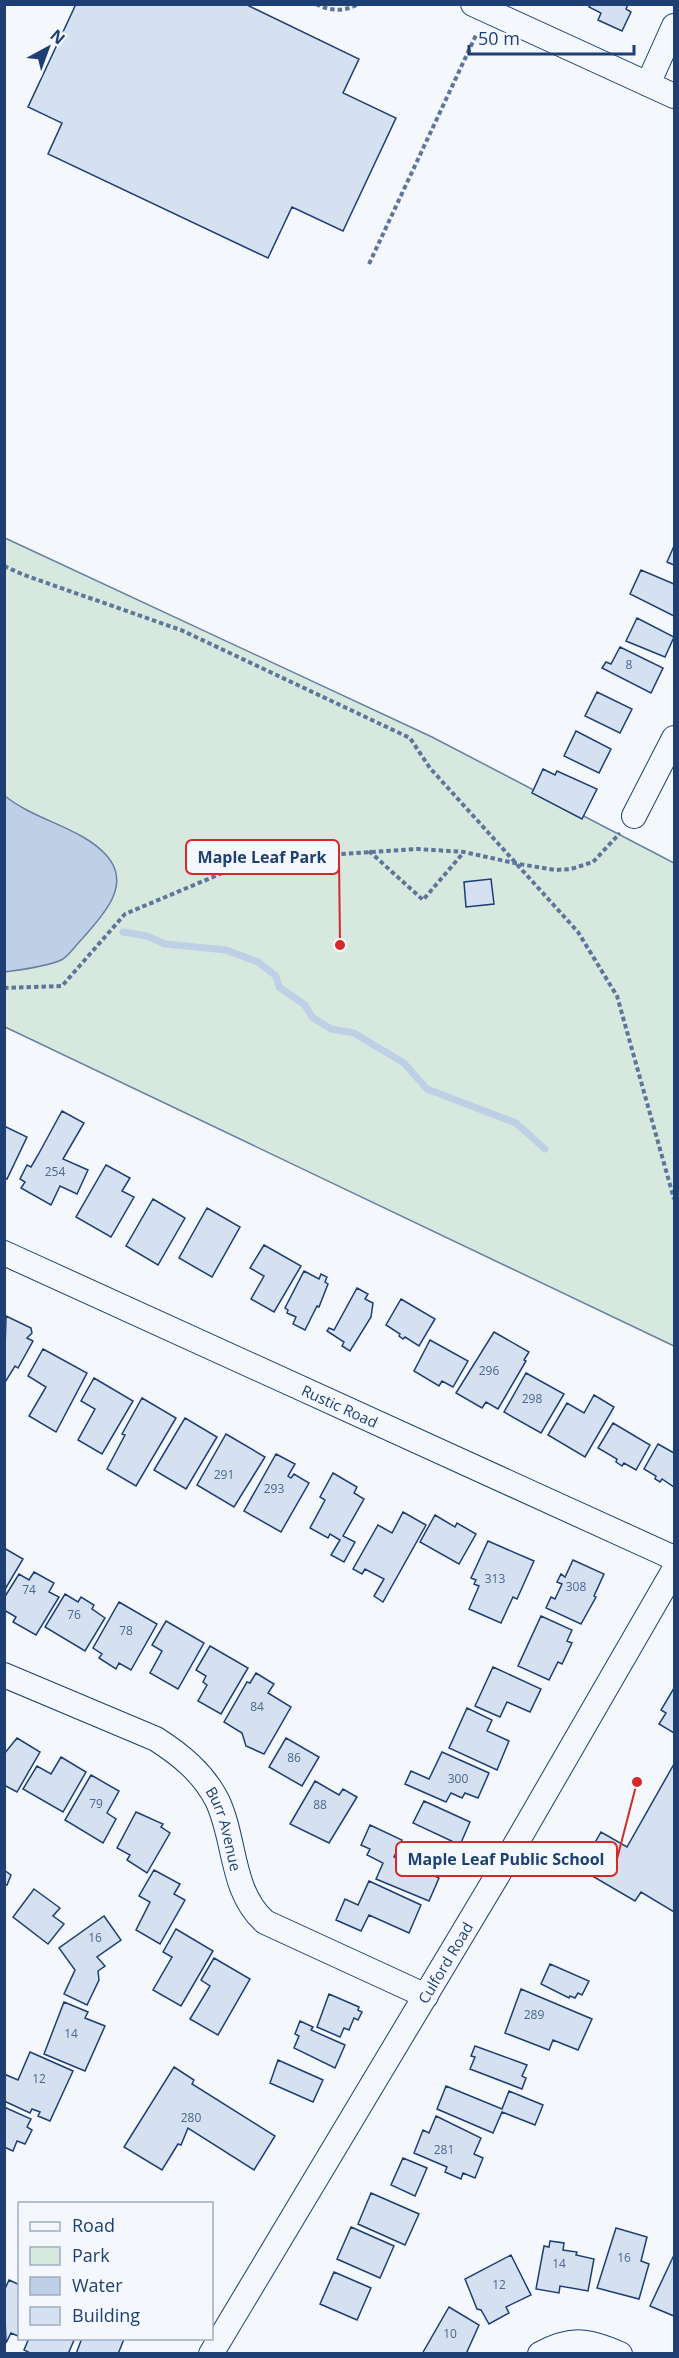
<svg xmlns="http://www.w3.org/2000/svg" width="679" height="2358" font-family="'Open Sans',sans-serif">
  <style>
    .green { fill: #d7e8df; stroke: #687fa3; stroke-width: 1.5 }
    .water { fill: #bed0e5; stroke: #687fa3; stroke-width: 1.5 }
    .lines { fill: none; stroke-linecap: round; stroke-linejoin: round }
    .stream { stroke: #bed0e5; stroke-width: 7 }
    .building { fill: #d5e0f0; stroke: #1d3f73; stroke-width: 1.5 }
    .minor-casing { stroke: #1d3f73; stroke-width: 26 }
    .path { stroke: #5e769c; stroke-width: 4; stroke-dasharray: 4.5 3; stroke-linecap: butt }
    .minor { stroke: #f4f7fb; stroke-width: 24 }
    .labels { text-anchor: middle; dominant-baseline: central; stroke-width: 4.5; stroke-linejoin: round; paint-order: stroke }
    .number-label { font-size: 12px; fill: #4b6792 }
    .street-label { font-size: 15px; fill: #1d3f73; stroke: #f4f7fb }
    .leader { fill: none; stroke: #d62828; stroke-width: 2 }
    .callout-dot { fill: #d62828; stroke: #f4f7fb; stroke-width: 2 }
    .callout { fill: #f4f7fb; stroke: #d62828; stroke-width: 2 }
    .callout-label { font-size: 16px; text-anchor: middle; font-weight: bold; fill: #1d3f73 }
  </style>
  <rect width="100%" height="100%" fill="#f4f7fb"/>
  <path class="green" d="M5 538 432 737 674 863V1346L5 1027Z"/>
  <path class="water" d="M5 796C36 821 83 828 107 856 133 886 101 917 82 939 76 945 70 954 63 959 52 966 18 970 5 972Z"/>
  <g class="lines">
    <path class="stream" d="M123 932 147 936 165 944 226 950 258 962 276 976 279 987 305 1005 312 1017 331 1029 354 1033 404 1063 427 1089 516 1123 545 1149"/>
  </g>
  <path class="building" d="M76 4H245L359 59 343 93 396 118 343 231 292 207 268 258 48 154 62 123 28 107Z
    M591 4H628L626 9 631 12 622 31 598 20 601 13 589 7Z
    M674 546V565L667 562Z
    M641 570 674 584V616L630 594Z
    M637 618 674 637 665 657 626 641Z
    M620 647 663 668 651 693 602 668 606 662 611 664Z
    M597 692 632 709 620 733 585 716Z
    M576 731 611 749 599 773 564 756Z
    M543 769 555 775 557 771 597 789 582 819 532 793Z
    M491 879 494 904 466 907 464 882Z
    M62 1111 84 1123 63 1159 88 1170 77 1194 60 1186 51 1205 21 1188 25 1182 20 1179 27 1165 31 1167 38 1155Z
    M4 1126 27 1137 7 1179 4 1178Z
    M106 1165 130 1178 122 1191 134 1197 111 1237 76 1217Z
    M153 1199 185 1218 158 1265 126 1246Z
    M207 1208 240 1227 212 1277 179 1258Z
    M264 1245 301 1266 274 1312 251 1299 264 1276 250 1268Z
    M304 1271 319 1279 321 1274 327 1277 325 1282 328 1284 319 1307 317 1306 305 1330 293 1324 296 1317 287 1313 288 1310 285 1308Z
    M357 1288 368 1294 365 1299 373 1303 371 1317 350 1351 342 1346 344 1342 327 1331 329 1328 334 1330Z
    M401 1299 435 1319 419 1346 405 1337 403 1339 399 1336 400 1334 386 1325Z
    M6 1316 31 1328 32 1333 27 1338 33 1341 18 1368 15 1366 4 1384Z
    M494 1332 529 1352 524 1360 526 1361 498 1409 486 1402 482 1408 456 1393Z
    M430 1340 468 1361 453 1387 442 1381 439 1386 414 1371Z
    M43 1349 87 1373 56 1432 29 1416 46 1387 28 1376Z
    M526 1373 564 1394 541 1433 504 1412Z
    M94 1378 133 1401 102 1454 78 1440 95 1409 81 1401Z
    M594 1395 614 1407 585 1457 548 1435 567 1403 584 1413Z
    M142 1398 176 1418 136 1486 107 1469 125 1435 122 1434Z
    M185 1418 217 1437 186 1489 154 1470Z
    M613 1423 650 1445 636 1470 624 1463 622 1466 616 1462 617 1459 598 1448Z
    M226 1434 265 1457 234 1507 197 1485Z
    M658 1444 674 1453V1487L662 1479 660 1482 655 1479 656 1476 644 1469Z
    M276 1454 295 1464 288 1476 291 1478 294 1474 309 1483 281 1532 244 1511Z
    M333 1473 357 1487 354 1493 364 1499 343 1536 355 1542 344 1562 331 1555 340 1540 330 1534 328 1538 310 1528 325 1500 320 1497Z
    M403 1512 426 1525 383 1602 374 1596 384 1579 365 1569 362 1574 353 1569 378 1525 392 1533Z
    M435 1515 455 1527 457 1523 476 1534 459 1564 420 1542Z
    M488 1541 534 1561 517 1599 513 1597 501 1623 469 1609 479 1586 474 1584 476 1580 471 1578Z
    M4 1548 23 1559 4 1591Z
    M573 1560 604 1574 594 1596 596 1597 581 1624 546 1608 551 1597 555 1599 562 1584 557 1582 561 1574 565 1577Z
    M34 1572 54 1583 49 1592 59 1597 36 1635 13 1622 16 1617 4 1610V1598L19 1574 29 1580Z
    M65 1594 78 1602 81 1597 94 1605 92 1609 105 1618 85 1651 45 1627Z
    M119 1602 157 1624 131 1670 119 1663 116 1669 99 1658 102 1654 93 1648Z
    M541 1616 572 1630 567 1641 572 1643 562 1664 558 1662 549 1680 518 1666Z
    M166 1621 204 1643 178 1689 150 1673 162 1651 152 1645Z
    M210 1646 248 1668 221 1714 198 1701 207 1685 203 1682 206 1676 196 1670Z
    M493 1667 541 1689 530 1712 507 1702 500 1717 475 1706Z
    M256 1673 274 1684 268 1693 291 1707 264 1754 246 1746 242 1733 224 1722 247 1682 250 1683Z
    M674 1688V1733L659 1724 666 1713 661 1710Z
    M467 1708 492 1720 487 1731 509 1741 497 1770 449 1748Z
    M17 1738 40 1752 17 1792 4 1785V1754Z
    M286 1738 319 1757 302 1786 269 1767Z
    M442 1752 489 1773 478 1798 465 1793 462 1798 451 1793 446 1802 405 1784 411 1771 429 1779Z
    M61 1757 86 1772 63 1812 23 1789 37 1766 51 1774Z
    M674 1764V1912L641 1892 635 1901 570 1863 575 1854 585 1860 601 1832 627 1847Z
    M91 1775 119 1791 107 1813 116 1819 103 1843 65 1820Z
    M315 1781 339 1795 343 1789 357 1797 329 1843 290 1824Z
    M424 1801 470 1822 460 1845 413 1823Z
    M136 1812 163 1824 161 1827 170 1833 147 1873 127 1860 130 1855 117 1848Z
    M370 1825 402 1840 394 1857 439 1878 429 1901 376 1879 383 1863 367 1855 370 1849 361 1845Z
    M4 1870 11 1875 7 1885 4 1884Z
    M154 1870 180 1884 174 1894 185 1900 160 1944 136 1930 150 1902 139 1896Z
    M369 1881 421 1905 409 1933 369 1915 361 1931 336 1920 345 1899 358 1905Z
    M34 1889 60 1908 53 1916 64 1924 48 1944 13 1917Z
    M104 1916 121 1940 97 1957 105 1966 98 1971 99 1980 87 2005 64 1994 75 1970 59 1948Z
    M176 1929 213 1951 181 2006 153 1990 172 1957 163 1952Z
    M214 1958 250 1979 218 2035 190 2019 210 1986 201 1980Z
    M550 1964 589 1981 582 1995 578 1993 575 1998 570 1996 569 1998 541 1984Z
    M521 1989 592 2019 578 2050 553 2040 549 2050 505 2033Z
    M329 1994 359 2007 358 2010 362 2012 358 2020 354 2018 349 2030 344 2028 340 2037 317 2027Z
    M64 2002 88 2012 85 2018 105 2026 85 2071 44 2054Z
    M300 2021 313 2027 311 2030 345 2045 335 2068 294 2048 299 2036 295 2034Z
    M475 2046 527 2065 522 2076 526 2078 522 2089 470 2069 475 2057 471 2056Z
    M30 2052 73 2071 50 2121 38 2116 40 2112 32 2109 30 2113 4 2101V2074L18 2080Z
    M278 2060 323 2080 313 2102 270 2083Z
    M174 2067 194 2080 192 2084 275 2136 254 2170 188 2128 181 2145 178 2144 162 2170 124 2147Z
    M446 2086 502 2109 509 2091 543 2105 535 2125 502 2112 493 2133 437 2109Z
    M4 2107 31 2119 27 2127 32 2130 25 2144 17 2141 13 2151 4 2147Z
    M436 2116 481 2138 474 2154 483 2158 475 2178 463 2173 461 2179 445 2172 447 2167 414 2153 423 2130 429 2133Z
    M403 2158 427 2168 415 2196 391 2185Z
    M371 2193 419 2214 405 2245 358 2224Z
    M351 2227 394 2246 380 2278 337 2259Z
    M616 2228 647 2237 641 2261 649 2264 639 2299 597 2288Z
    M550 2241 564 2243 563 2250 577 2252 576 2255 594 2259 588 2291 560 2286 559 2293 536 2289 544 2246 549 2247Z
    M511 2255 531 2295 506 2307 509 2313 489 2324 481 2310 477 2309 465 2279Z
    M674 2255V2316L650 2306Z
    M334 2272 371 2288 357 2320 320 2304Z
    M9 2280 20 2285V2332L18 2336 11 2333 6 2343 4 2291Z
    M449 2307 479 2325 466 2354H422Z
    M29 2338H75L68 2354H32L24 2350Z
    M82 2338H123L124 2339 118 2354H76Z"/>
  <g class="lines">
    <g class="minor-casing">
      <g id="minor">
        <path d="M473 4 674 96"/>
        <path d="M648 84 674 26"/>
        <path d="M634 816 674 738"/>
        <path id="s1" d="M4 1253 674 1558"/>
        <path id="s2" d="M4 1675 156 1739C181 1755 203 1773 217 1800 236 1839 230 1891 265 1922L426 1996"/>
        <path id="s3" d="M211 2354 506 1861 674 1570"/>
        <path d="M540 2354C572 2337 589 2340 620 2354"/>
      </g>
    </g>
    <path class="path" d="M316 4C329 11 345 12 358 4
      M369 264 477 33
      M4 566 24 575 181 630 410 738 430 768 578 932 617 996 674 1199
      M369 851 423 900 464 852
      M4 988 62 986 125 914 232 869 292 850 327 855 418 849 464 852 519 864 555 870 571 869 593 862 620 833"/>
    <use href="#minor" class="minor"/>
  </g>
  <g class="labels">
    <g class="number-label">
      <text x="629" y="664">8</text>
      <text x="55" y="1171">254</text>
      <text x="489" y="1370">296</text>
      <text x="532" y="1398">298</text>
      <text x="224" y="1474">291</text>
      <text x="274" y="1488">293</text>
      <text x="495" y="1578">313</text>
      <text x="576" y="1586">308</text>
      <text x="29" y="1589">74</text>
      <text x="74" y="1614">76</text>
      <text x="126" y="1630">78</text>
      <text x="257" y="1706">84</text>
      <text x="294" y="1757">86</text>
      <text x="458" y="1778">300</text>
      <text x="96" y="1803">79</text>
      <text x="320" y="1804">88</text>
      <text x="95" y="1937">16</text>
      <text x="534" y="2014">289</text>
      <text x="71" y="2033">14</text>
      <text x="39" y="2078">12</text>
      <text x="191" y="2117">280</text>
      <text x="444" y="2149">281</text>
      <text x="624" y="2257">16</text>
      <text x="559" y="2263">14</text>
      <text x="499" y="2284">12</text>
      <text x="450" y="2333">10</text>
    </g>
    <g class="street-label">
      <text stroke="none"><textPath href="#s1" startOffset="369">Rustic Road</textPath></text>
      <text stroke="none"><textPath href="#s2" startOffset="282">Burr Avenue</textPath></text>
      <text stroke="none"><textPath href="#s3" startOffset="456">Culford Road</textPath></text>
    </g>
  </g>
  <path class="leader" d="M340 945L339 857M637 1782L617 1859"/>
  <g class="callout-dot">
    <circle cx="340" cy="945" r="6"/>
    <circle cx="637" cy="1782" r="6"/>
  </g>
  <g class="callout">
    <rect x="186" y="840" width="153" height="34" rx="6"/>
    <rect x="396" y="1842" width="221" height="34" rx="6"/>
  </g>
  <g class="callout-label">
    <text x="262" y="863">Maple Leaf Park</text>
    <text x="506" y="1865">Maple Leaf Public School</text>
  </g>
  <rect width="679" height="2358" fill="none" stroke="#1d3f73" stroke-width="12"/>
  <rect x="18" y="2202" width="195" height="138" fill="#f4f7fb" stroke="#9eadc5" stroke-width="1.5"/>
  <rect x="30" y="2222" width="30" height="9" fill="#f4f7fb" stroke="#9eadc5" stroke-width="1.5"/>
  <text x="72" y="2232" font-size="18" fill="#1d3f73">Road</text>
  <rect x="30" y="2247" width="30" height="18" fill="#d7e8df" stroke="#9eadc5" stroke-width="1.5"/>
  <text x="72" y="2262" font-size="18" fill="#1d3f73">Park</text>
  <rect x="30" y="2277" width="30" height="18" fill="#bed0e5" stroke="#9eadc5" stroke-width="1.5"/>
  <text x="72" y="2292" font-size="18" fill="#1d3f73">Water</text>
  <rect x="30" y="2307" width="30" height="18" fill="#d5e0f0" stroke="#9eadc5" stroke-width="1.5"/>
  <text x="72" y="2322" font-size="18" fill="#1d3f73">Building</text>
  <g transform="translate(48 48) rotate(41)" stroke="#f4f7fb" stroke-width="4.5" paint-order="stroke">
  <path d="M0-4.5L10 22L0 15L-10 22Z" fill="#1d3f73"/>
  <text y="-9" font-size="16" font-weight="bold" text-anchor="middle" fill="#1d3f73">N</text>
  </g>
  <path d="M469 45v9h165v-9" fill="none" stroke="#1d3f73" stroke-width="3"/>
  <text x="478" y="45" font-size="18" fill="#1d3f73" stroke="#f4f7fb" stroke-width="4.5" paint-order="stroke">50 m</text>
</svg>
